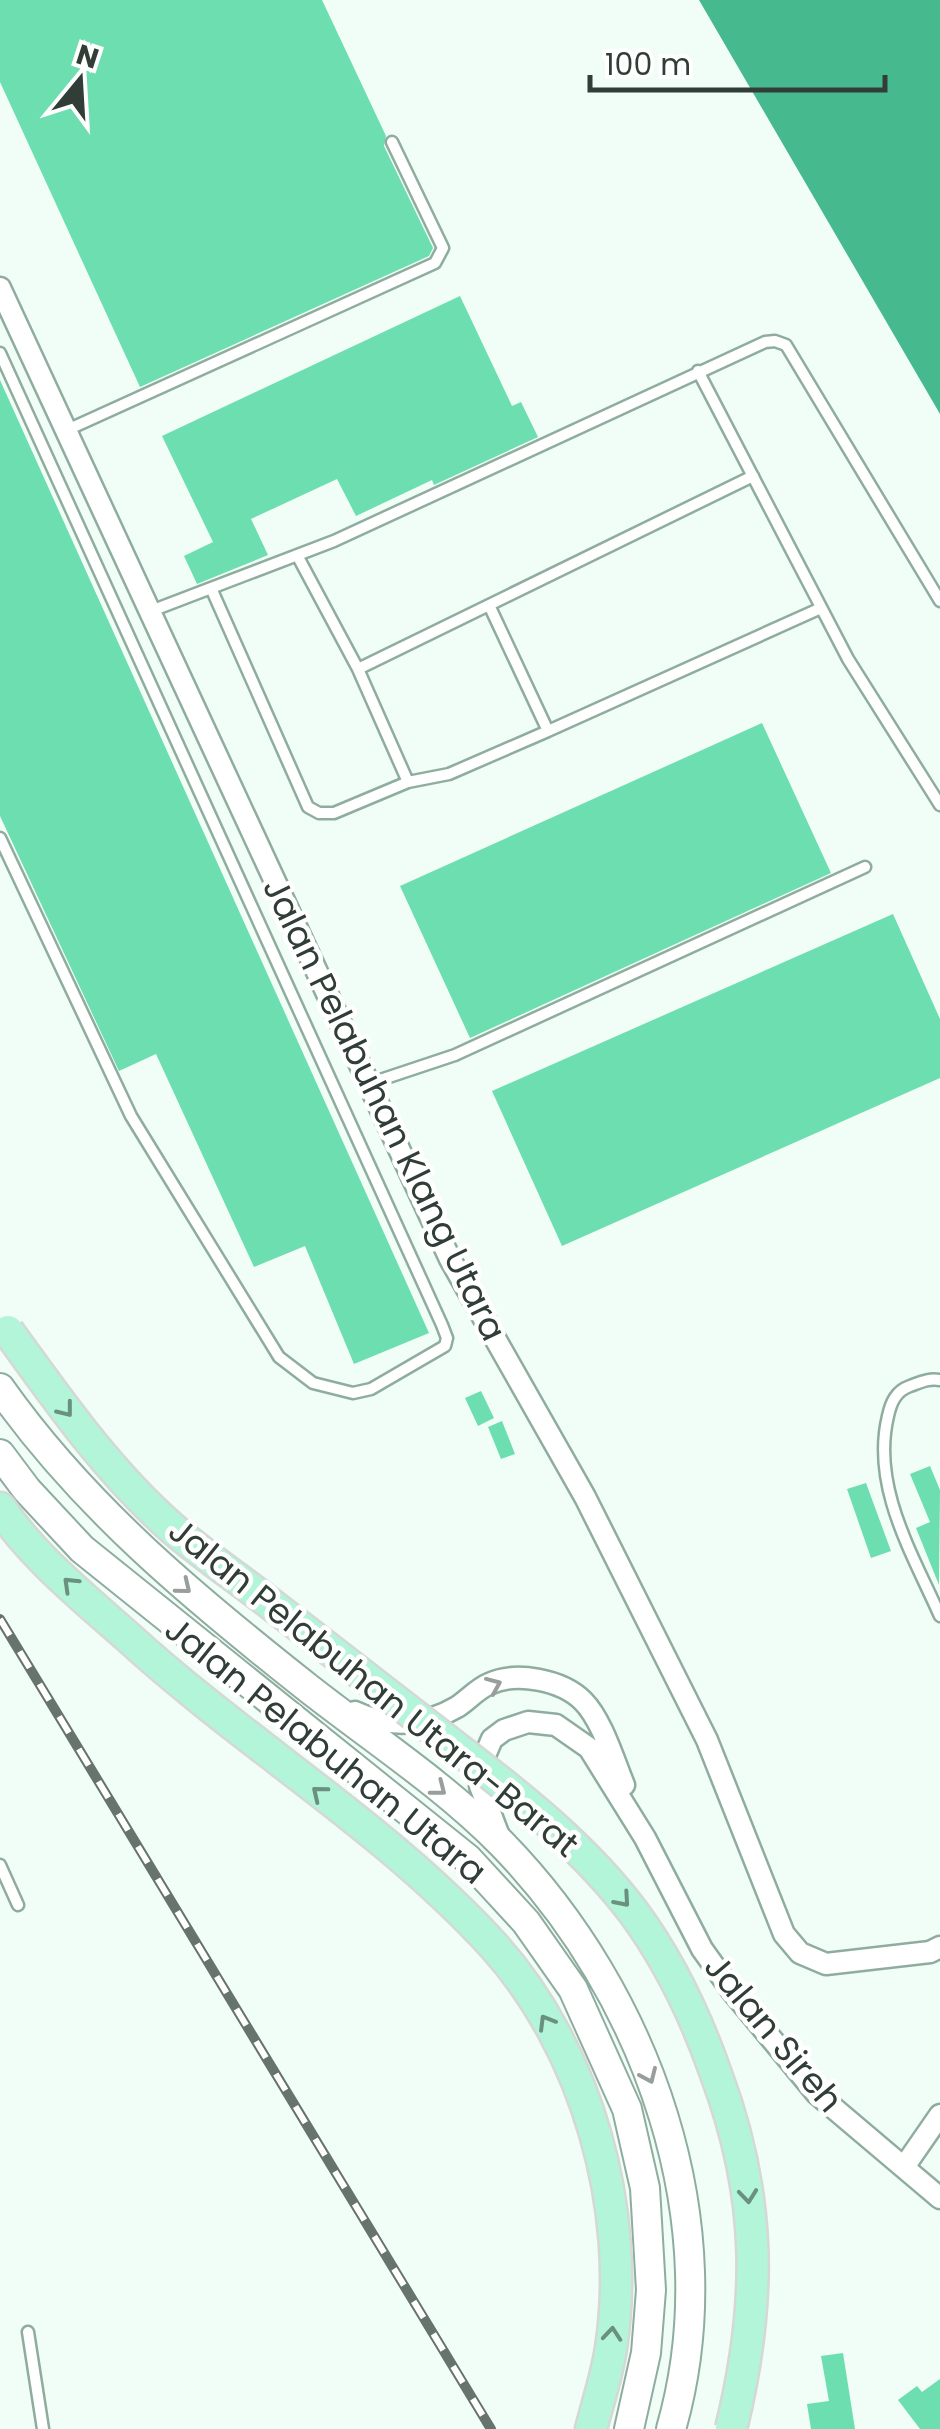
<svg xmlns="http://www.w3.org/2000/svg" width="940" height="2429" font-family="Poppins,sans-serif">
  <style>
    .water { fill: #46ba8e }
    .building { fill: #6ddeb0 }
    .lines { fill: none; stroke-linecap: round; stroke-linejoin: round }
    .lane-casing { stroke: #8fad9f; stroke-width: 15 }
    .street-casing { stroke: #8fad9f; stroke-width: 25 }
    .secondary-casing { stroke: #8fad9f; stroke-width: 32 }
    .primary-casing { stroke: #d6d8d7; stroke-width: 35 }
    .lane { stroke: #fff; stroke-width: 10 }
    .street { stroke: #fff; stroke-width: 20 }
    .secondary { stroke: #fff; stroke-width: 28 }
    .primary { stroke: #b2f5d9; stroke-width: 30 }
    .rail-casing { stroke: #67736d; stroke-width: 10 }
    .rail { stroke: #fff; stroke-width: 6; stroke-dasharray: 19; stroke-linecap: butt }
    .primary-bridge-casing { stroke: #d6d8d7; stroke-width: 35; stroke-linecap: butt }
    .primary-bridge { stroke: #b2f5d9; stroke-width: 30 }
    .oneway { stroke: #6b9080 }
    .oneway2 { stroke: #989e9c }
    .labels { text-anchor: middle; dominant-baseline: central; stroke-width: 9; stroke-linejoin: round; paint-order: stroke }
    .street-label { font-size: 35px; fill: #313e38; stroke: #fff }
  </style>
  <rect width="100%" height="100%" fill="#f1fdf7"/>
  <path class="water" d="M699 0H940V414Z"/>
  <path class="building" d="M0 0H322L386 136 384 146 433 248 429 256 140 387 0 82Z
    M460 296 512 406 521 402 538 437 434 485 432 480 356 516 337 479 251 519 268 555 197 584 184 556 213 542 162 436Z
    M0 380 429 1333 354 1364 305 1246 254 1267 156 1054 119 1071 0 816Z
    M762 723 831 873 470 1038 400 886Z
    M893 914 940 1019V1078L562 1246 492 1091Z
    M481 1391 494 1418 478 1426 465 1398Z
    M502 1421 515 1454 501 1459 488 1427Z
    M930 1466 940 1490 939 1585 916 1528 930 1522 910 1474Z
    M866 1483 891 1551 871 1558 847 1489Z
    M843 2353 855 2429H811L807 2404 829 2401 821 2356Z
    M940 2379V2429H920L898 2400 917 2386 922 2392Z"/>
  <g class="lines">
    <g class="lane-casing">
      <path id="lane" d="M0 353 442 1325 447 1338 445 1346 371 1389 353 1393 313 1383 279 1357 131 1116 0 838
        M698 371 848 659 940 805
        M67 430 435 263 443 248 392 142
        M297 555 358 669 753 476
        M211 588 308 807 319 813H334L408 782 449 774 548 731
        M489 605 548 731 821 608
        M151 611 334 541 765 342 775 341 786 345 940 601
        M358 669 408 782
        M368 1084 455 1055 865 867
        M940 1380C929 1378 921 1382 910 1386 896 1391 891 1402 888 1416 871 1486 912 1553 940 1616
        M0 1865 18 1905
        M28 2332 43 2429"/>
    </g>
    <g class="street-casing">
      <path id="street" d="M0 288 450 1259 585 1497 707 1740 784 1934 800 1953 826 1964 930 1952 940 1947
        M355 1712C389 1728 425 1726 457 1707 468 1700 477 1689 489 1684 516 1671 562 1680 583 1701 602 1720 614 1761 624 1785
        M499 1836 480 1786 486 1753 492 1739 504 1730 528 1722 556 1725 589 1748 645 1838 702 1949 732 1991 817 2094 940 2198
        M904 2167 940 2115"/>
    </g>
    <g class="secondary-casing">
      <path id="secondary" d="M0 1388C84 1507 194 1598 308 1688 373 1739 444 1785 502 1844 648 1994 730 2224 671 2429
        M0 1454 27 1490 82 1549 468 1859 526 1922 573 1989 627 2109 645 2188 651 2290 646 2353 629 2429"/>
    </g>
    <g class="primary-casing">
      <path id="primary" d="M0 1508C33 1557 84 1598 128 1637 245 1744 385 1827 493 1945 587 2049 632 2210 611 2348 607 2375 598 2402 591 2429"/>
    </g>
    <use href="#lane" class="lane"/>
    <use href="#street" class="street"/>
    <use href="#secondary" class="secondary"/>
    <use href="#primary" class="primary"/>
    <g class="rail-casing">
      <path id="rail" d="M0 1619 491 2429"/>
    </g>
    <use href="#rail" class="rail"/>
    <g class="primary-bridge-casing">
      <path id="primary-bridge" d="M8 1331C58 1400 107 1471 172 1528 202 1554 236 1577 267 1601 331 1651 395 1700 458 1749 522 1798 586 1849 634 1913 670 1962 696 2017 716 2074 762 2197 762 2302 731 2429"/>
    </g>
    <use href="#primary-bridge" class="primary-bridge"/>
  </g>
  <defs><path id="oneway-chevron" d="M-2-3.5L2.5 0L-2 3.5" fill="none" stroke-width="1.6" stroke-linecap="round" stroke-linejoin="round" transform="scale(2.5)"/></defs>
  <g class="oneway">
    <use href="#oneway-chevron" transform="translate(66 1410) rotate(52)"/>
    <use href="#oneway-chevron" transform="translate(70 1584) rotate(-136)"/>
    <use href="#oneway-chevron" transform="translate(319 1793) rotate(-141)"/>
    <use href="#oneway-chevron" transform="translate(623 1900) rotate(49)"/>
    <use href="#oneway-chevron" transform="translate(546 2022) rotate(-121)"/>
    <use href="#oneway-chevron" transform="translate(748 2196) rotate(84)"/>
    <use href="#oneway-chevron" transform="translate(612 2334) rotate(-85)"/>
  </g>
  <g class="oneway2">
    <use href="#oneway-chevron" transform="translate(184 1587) rotate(39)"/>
    <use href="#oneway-chevron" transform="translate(494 1685) rotate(-23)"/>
    <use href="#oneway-chevron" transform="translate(439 1789) rotate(38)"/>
    <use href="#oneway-chevron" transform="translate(649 2076) rotate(66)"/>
  </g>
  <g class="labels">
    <g class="street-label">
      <text transform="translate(385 1109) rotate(64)">Jalan Pelabuhan Klang Utara</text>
      <text transform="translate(374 1687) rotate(39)">Jalan Pelabuhan Utara-Barat</text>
      <text transform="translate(326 1750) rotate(39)">Jalan Pelabuhan Utara</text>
      <text transform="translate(774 2033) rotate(50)">Jalan Sireh</text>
    </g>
  </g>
  <g transform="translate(80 80) rotate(18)" stroke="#ffffff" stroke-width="8" paint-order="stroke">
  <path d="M0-8L18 38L0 25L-18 38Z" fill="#313e38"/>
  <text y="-15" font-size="28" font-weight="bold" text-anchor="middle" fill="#313e38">N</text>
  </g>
  <path d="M590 75v15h295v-15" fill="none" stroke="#313e38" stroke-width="5"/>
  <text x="605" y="75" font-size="30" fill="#313e38" stroke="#ffffff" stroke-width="8" paint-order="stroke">100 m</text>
</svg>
